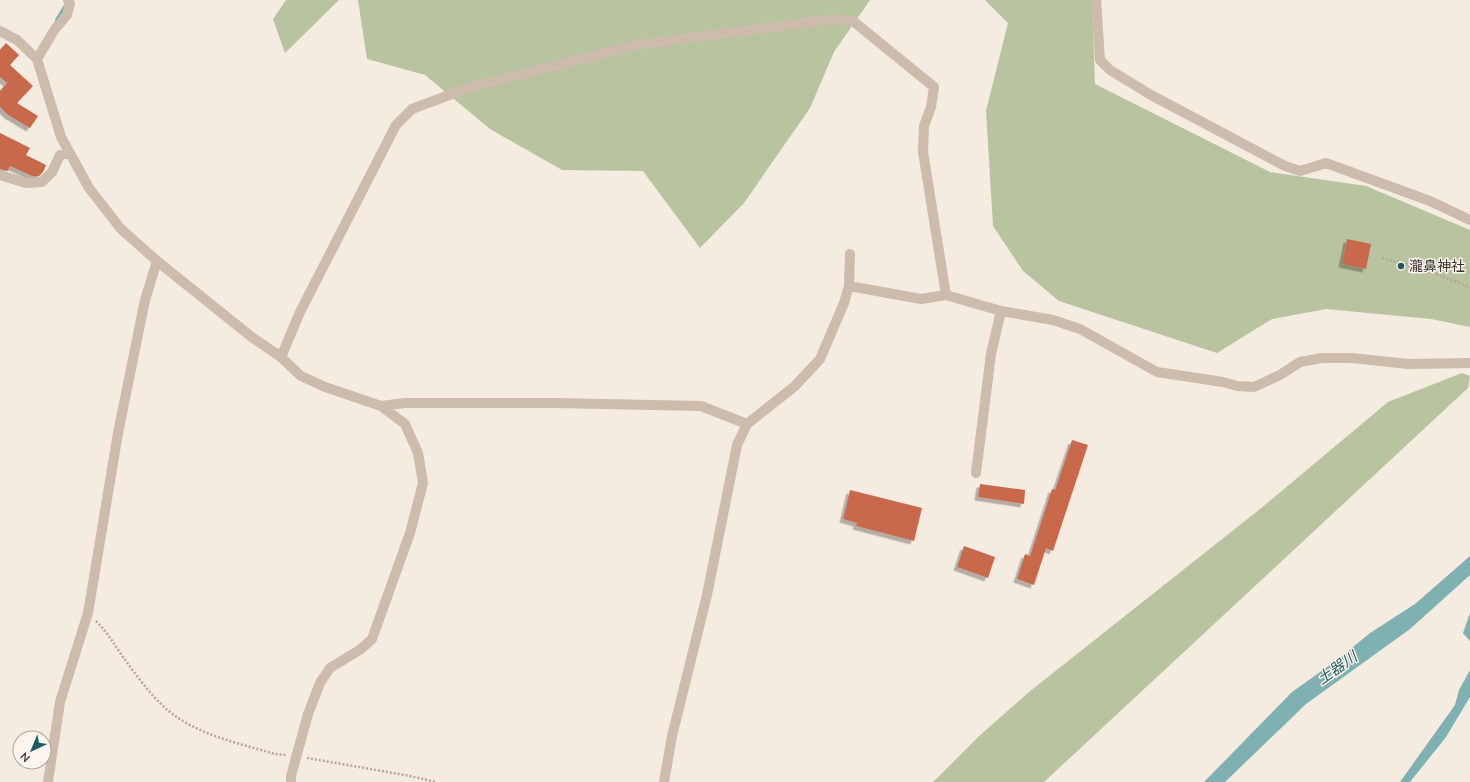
<svg xmlns="http://www.w3.org/2000/svg" width="1470" height="782" font-family="'Nunito Sans','Noto Sans JP',sans-serif">
  <style>
    .green { fill: #b8c4a0 }
    .water { fill: #7fb0b2 }
    .lines { fill: none; stroke-linecap: round; stroke-linejoin: round }
    .stream { stroke: #7fb0b2; stroke-width: 4 }
    .building { fill: #c8694b; filter: url(#shadow) }
    .path { stroke: #b9a596; stroke-width: 2.5; stroke-dasharray: 2 2; stroke-linecap: butt }
    .minor { stroke: #cdbbac; stroke-width: 10 }
    .poi-dot { fill: #1f5a5e; stroke: #fbf5ee; stroke-width: 1.5 }
    .labels { text-anchor: middle; dominant-baseline: central; stroke-width: 3; stroke-linejoin: round; paint-order: stroke }
    .poi-label { font-size: 14px; fill: #3b302b; stroke: #fbf5ee; text-anchor: start }
    .water-label { font-size: 15px; font-style: italic; fill: #1f5a5e; stroke: #fbf5ee }
  </style>
  <defs>
    <filter id="shadow"><feDropShadow dx="-3.5" dy="3.5" stdDeviation="0" flood-color="#0004"/></filter>
  </defs>
  <rect width="100%" height="100%" fill="#f4ebe1"/>
  <path class="green" d="M286 0H339L285 53 273 19Z
    M358 0H870L834 52 810 108 744 203 700 248 643 171 562 170 490 129 425 75 367 59Z
    M985 0H1092L1095 84 1270 172 1366 186 1470 230V327L1431 319 1326 309 1272 319 1217 353 1059 301 1023 271 993 226 986 111 1008 23Z
    M1462 373 1470 376 1468 388 1044 782H933L978 737 1029 692 1260 509 1388 402Z"/>
  <path class="water" d="M1470 556V575L1410 629 1306 704 1225 782H1204L1292 692 1337 660 1370 633 1415 604Z
    M1470 613V641L1463 633Z
    M1470 670V697L1446 737 1410 782H1400L1455 705 1459 690Z"/>
  <g class="lines">
    <path class="stream" d="M57 20 65 7"/>
  </g>
  <path class="building" d="M6 43 19 55 10 65 33 86 17 103 38 116 30 128 8 115 0 107V91L7 83 0 77V50Z
    M0 133 30 148 26 155 46 165 43 172 39 176H32L10 166 8 171 0 169Z
    M1347 239 1371 244 1366 269 1342 264Z
    M1072 440 1088 445 1053 551 1046 548 1034 585 1017 579 1025 554 1030 556 1052 489 1055 490Z
    M980 484 1025 490 1024 504 978 497Z
    M850 490 922 508 914 541 856 526 857 523 843 519Z
    M964 546 995 557 988 578 957 567Z"/>
  <g class="lines">
    <path class="path" d="M1382 258 1428 271 1470 287
      M96 621C107 632 114 644 123 657 134 672 146 689 159 702 190 734 235 742 275 754L286 755
      M307 758 405 775 436 782"/>
    <path class="minor" d="M1096 0 1100 60 1110 70 1151 95 1285 166 1300 171 1326 163 1430 201 1470 220
      M0 31 17 40 37 59 61 137 89 188 121 229 157 261 253 338 281 357 301 376 325 387 381 406 405 403H555L701 406 747 424
      M37 59 55 29 67 15 70 4 68 0
      M0 175 26 183 42 182 52 172 60 155 69 152
      M849 286 921 299 946 295 1001 311 1053 320 1080 329 1157 372 1223 382 1237 386 1254 387 1280 375 1300 362 1322 358H1352L1408 364 1470 363
      M281 357 300 312 396 125 412 109 468 88 636 45 833 19 853 21 934 87 931 107 924 126 923 152 946 295
      M976 473 991 354 1001 311
      M48 782 60 702 88 613 118 433 145 300 157 261
      M291 782V776L308 714 320 683 330 668 361 649 372 639 410 533 423 483 418 453 405 424 381 406
      M664 782 672 736 707 595 737 445 747 424 795 386 820 359 844 303 849 286 850 254"/>
  </g>
  <circle class="poi-dot" cx="1401" cy="266" r="4"/>
  <g class="labels">
    <g class="poi-label">
      <text x="1409" y="266">瀧鼻神社</text>
    </g>
    <g class="water-label">
      <text transform="translate(1337 668) rotate(-35)">土器川</text>
    </g>
  </g>
  <g transform="translate(32 750) rotate(224)"><circle r="19" fill="#fbf5ee" stroke="#aea6a0"/>
  <path d="M0-3L7 15L0 10L-7 15Z" fill="#1f5a5e"/>
  <text y="-6" font-size="11" font-weight="bold" text-anchor="middle" fill="#3b302b">N</text>
  </g>
</svg>
